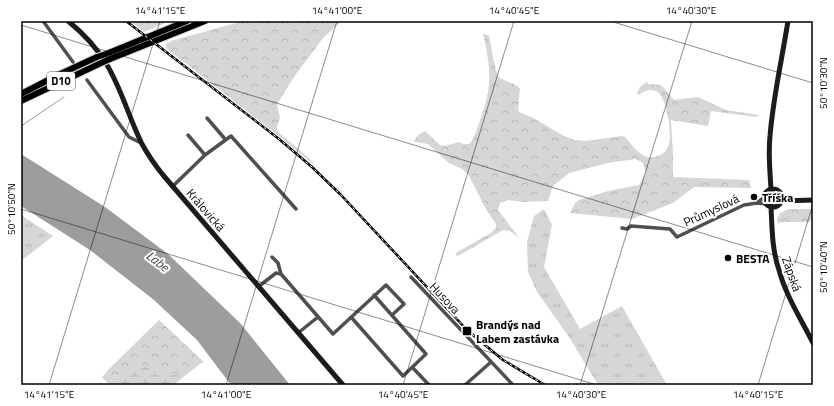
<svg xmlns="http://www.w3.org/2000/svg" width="834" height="406" font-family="'Titillium Web',sans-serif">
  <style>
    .grass { fill: url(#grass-tufts) }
    .forest { fill: url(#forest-crowns) }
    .wetland { fill: url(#wetland-marsh) }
    .water { fill: #9d9d9d }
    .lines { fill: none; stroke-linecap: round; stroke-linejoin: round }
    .stream { stroke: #9d9d9d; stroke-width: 1 }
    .highway-casing { stroke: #dbdbdb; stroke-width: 8 }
    .street { stroke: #4f4f4f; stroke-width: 3.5 }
    .secondary { stroke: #1c1c1c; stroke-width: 5 }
    .highway { stroke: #000; stroke-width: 6 }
    .rail-casing { stroke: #000; stroke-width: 2.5 }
    .rail { stroke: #fff; stroke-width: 1; stroke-dasharray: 3; stroke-linecap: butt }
    .highway-bridge-casing { stroke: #dbdbdb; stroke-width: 8; stroke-linecap: butt }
    .highway-bridge { stroke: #000; stroke-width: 6 }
    .ticks { fill: none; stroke: #000; stroke-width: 1; stroke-opacity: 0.45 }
    .poi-dot { fill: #000; stroke: #fff; stroke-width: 1.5 }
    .labels { text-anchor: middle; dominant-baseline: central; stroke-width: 4; stroke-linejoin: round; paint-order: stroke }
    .shield { fill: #fff; stroke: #4c4c4c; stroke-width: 1 }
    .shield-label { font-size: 11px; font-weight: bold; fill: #000 }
    .poi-label { font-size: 12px; font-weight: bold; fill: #000; stroke: #fff; text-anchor: start }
    .street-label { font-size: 12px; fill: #000; stroke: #fff }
    .water-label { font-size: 13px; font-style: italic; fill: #3e3e3e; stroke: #fff }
    .neatline { fill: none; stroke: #000; stroke-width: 1.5 }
    .ticks-label { font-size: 10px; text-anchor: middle; fill: #000 }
  </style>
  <defs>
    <pattern id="grass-tufts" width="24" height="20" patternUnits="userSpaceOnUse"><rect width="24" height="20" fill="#d6d6d6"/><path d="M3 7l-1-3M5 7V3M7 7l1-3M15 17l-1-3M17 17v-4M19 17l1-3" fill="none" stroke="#b6b6b6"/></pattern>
    <pattern id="forest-crowns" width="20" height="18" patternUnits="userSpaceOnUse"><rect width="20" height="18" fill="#d6d6d6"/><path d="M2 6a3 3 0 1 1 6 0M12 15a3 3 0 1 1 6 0" fill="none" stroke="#b6b6b6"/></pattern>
    <pattern id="wetland-marsh" width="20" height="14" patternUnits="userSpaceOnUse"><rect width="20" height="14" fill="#d6d6d6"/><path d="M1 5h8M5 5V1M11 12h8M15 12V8" fill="none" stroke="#b6b6b6"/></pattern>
  </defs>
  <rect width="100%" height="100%" fill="#fff"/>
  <path class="grass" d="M766 198a7 7 0 1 1 14 0a7 7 0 1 1-14 0Z
    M544 209 552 225 544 267 580 329 622 306 667 385H598L569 337 537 292 528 272 527 242 534 216Z
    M21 215 53 236 21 261Z"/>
  <path class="forest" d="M130 21H170L144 32Z
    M243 21H342L324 37 296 74 277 104 280 118 277 126V131L310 159 314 165 280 137 167 49 165 45 171 41Z
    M483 33 489 36C491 44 495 74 500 78 506 82 514 83 520 88L518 109 519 112 533 118 564 136 575 140 586 141 622 136 625 137C630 142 634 149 640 153 645 157 651 159 657 156 662 155 666 152 668 147 673 137 667 101 659 93 653 88 645 90 639 95L637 93 640 87 646 82 649 84 661 85 674 100 698 97 726 110 759 115 756 117 711 111 708 126 671 120 673 155V177L749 180 751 188 694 187 673 203 632 219 570 213 575 203 579 200 608 191 639 185 646 173 643 163 635 159 608 163 569 173 553 186 548 201 522 202 508 200 500 203 498 210 519 238 510 231 503 230 458 256 456 255 455 254 459 251 491 233 496 228V224L487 211 468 174 462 169 449 163 428 144 415 142 414 141 418 135 425 131 440 145 445 146 459 142 463 144H469L472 141C475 135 477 129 479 123 493 88 491 69 483 33Z
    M789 209H813L812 220 809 222H781L778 224 777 219 780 213Z
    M159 320 204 362 201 363 175 384 150 377 126 385H111L102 378 107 371Z"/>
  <path class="wetland" d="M140 365 180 376V377L173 380 169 385H116Z"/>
  <path class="water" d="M21 154 105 207 168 254 241 324 290 385H231L197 340 154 300 90 250 21 206Z"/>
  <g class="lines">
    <path class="stream" d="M21 127 24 124 64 97"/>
    <g class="highway-casing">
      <path id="highway" d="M106 54 187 21
        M110 59 205 21
        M21 94 58 75 97 57
        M21 101 101 63"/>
    </g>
    <path class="street" d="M43 21 73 62
      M87 80 129 137 141 143
      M207 118 225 139
      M188 135 205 155
      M172 187 205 155 231 136 296 209
      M757 203 764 197
      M622 228 627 229 631 226 670 229 677 237 744 205 757 203 766 204
      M272 257 278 263 281 274
      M411 277 513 385
      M258 287 276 273 281 274 333 334 386 285 404 304 392 315
      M351 317 403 376 426 354 374 295
      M298 333 318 317
      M413 368 429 385
      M465 385 491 362"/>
    <path class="secondary" d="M68 21C83 33 97 48 107 65 122 90 129 118 142 144 148 155 155 165 163 175L343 385
      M764 198a9 9 0 1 1 18 0a9 9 0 1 1-18 0Z
      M771 189C770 171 768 154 770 136 773 98 782 59 788 21
      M781 201 813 200
      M771 206C772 228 772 250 779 270 786 296 801 319 813 343"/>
    <use href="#highway" class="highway"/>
    <g class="rail-casing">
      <path id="rail" d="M126 21 279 139 312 167 341 195 467 330 503 360 545 385"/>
    </g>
    <use href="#rail" class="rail"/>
    <g class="highway-bridge-casing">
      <path id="highway-bridge" d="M97 57 106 54
        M101 63 110 59"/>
    </g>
    <use href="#highway-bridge" class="highway-bridge"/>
  </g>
  <path class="ticks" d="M610 21 813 83M21 25 813 267M21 209 597 385M49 385 160 21M226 385 337 21M403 385 514 21M580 385 692 21M758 385 813 204"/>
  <g class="poi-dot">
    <circle cx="754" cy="197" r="4"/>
    <circle cx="728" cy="258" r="4"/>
    <rect x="462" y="326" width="10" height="10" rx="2"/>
  </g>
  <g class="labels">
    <rect class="shield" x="47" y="72" width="28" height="18" rx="3"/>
    <g class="shield-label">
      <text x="61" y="81">D10</text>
    </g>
    <g class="poi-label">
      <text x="762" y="197">Tříška</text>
      <text x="736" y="258">BESTA</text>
      <text x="476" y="324">Brandýs nad<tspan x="476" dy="14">Labem zastávka</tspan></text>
    </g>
    <g class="street-label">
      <text transform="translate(206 210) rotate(49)">Královická</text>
      <text transform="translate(711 210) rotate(-25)">Průmyslová</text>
      <text transform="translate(792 274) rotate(71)">Zápská</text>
      <text transform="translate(445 298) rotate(47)">Husova</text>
    </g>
    <g class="water-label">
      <text transform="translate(158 261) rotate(38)">Labe</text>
    </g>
  </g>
  <rect width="834" height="406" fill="none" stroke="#ffffff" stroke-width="44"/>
  <rect x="22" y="22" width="790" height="362" class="neatline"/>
  <g class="ticks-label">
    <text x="160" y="14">14°41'15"E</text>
    <text x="337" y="14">14°41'00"E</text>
    <text x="514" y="14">14°40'45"E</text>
    <text x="691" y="14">14°40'30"E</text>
    <text transform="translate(823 83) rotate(-90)" y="4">50°10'30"N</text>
    <text transform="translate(11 209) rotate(-90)" y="4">50°10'50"N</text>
    <text transform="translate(823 267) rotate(-90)" y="4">50°10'40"N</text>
    <text x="49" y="398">14°41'15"E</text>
    <text x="226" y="398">14°41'00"E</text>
    <text x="403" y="398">14°40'45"E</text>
    <text x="581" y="398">14°40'30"E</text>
    <text x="758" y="398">14°40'15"E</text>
  </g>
</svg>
